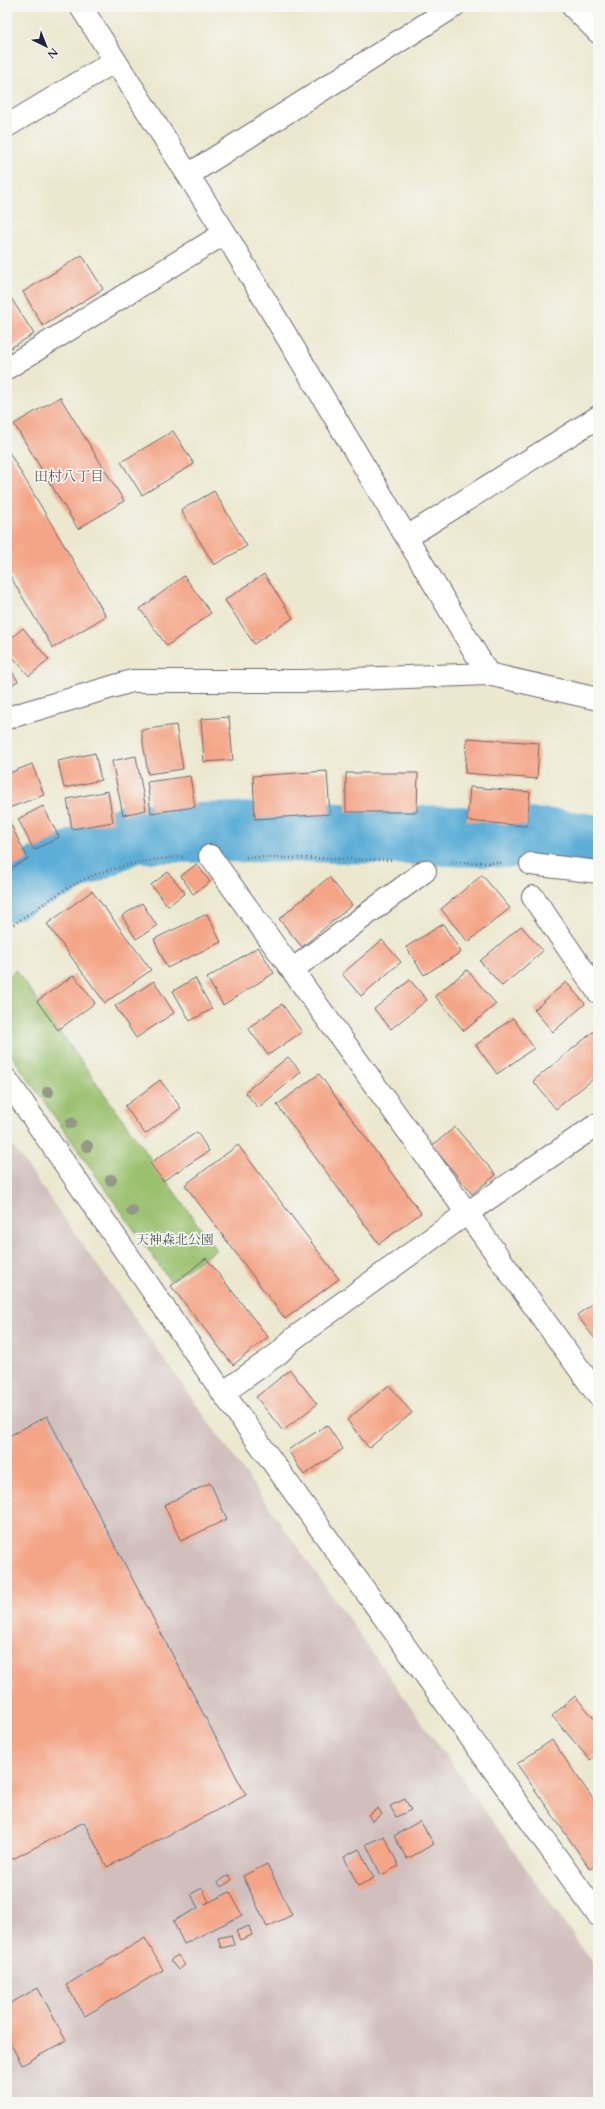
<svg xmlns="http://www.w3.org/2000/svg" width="605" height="2109" font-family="Cardo,'Noto Serif JP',serif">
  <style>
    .industrial { fill: #d1bfbd }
    .green { fill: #99c06c; stroke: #5e7154 }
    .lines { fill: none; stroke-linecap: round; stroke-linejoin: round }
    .river { stroke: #5cadd7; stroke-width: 60 }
    .building { fill: #f4a587 }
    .street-casing { stroke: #69676f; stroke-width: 24 }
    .secondary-casing { stroke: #69676f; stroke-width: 24 }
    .path { stroke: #69676f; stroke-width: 2.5; stroke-dasharray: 1 3; stroke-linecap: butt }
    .street { stroke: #fff; stroke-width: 22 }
    .secondary { stroke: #fff; stroke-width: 22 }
    .tree { fill: #949987 }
    .labels { text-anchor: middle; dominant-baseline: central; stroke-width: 3.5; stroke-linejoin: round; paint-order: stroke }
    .park-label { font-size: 13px; fill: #4c594c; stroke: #f6f6f2 }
    .neighbourhood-label { font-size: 14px; fill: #6c5056; stroke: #f6f6f2 }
  </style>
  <rect width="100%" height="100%" fill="#f6f6f2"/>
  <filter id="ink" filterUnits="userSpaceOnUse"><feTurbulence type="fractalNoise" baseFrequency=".025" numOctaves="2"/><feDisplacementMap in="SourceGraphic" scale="8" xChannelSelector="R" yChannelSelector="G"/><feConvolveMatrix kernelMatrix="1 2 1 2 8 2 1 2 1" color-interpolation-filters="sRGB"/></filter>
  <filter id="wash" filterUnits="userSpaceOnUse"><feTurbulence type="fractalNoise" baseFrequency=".012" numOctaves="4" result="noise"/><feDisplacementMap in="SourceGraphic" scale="16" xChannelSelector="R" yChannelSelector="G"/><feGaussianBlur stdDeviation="0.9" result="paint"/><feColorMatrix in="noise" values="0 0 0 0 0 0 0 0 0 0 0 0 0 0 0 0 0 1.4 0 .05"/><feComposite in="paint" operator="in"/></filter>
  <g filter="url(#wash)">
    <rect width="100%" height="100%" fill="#ece8cf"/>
    <path class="industrial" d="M7 1138 598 1970V2102H7Z"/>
    <path class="green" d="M16 970 216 1250 170 1281 7 1049V976Z"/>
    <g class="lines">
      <path class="river" d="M7 892 132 833 307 832 555 839 598 845"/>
    </g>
    <g id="blocks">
      <path class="building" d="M82 255 103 289 43 326 23 292Z
        M11 298 34 334 7 350V301Z
        M60 397 124 501 78 529 14 424Z
        M173 431 194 464 142 495 121 462Z
        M7 449 106 616 53 648 7 571Z
        M214 491 247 546 214 565 181 510Z
        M264 574 293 618 254 644 225 600Z
        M184 576 211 613 167 646 140 609Z
        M23 628 49 660 29 676 7 650V642Z
        M7 664 18 681 7 688Z
        M229 717 233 760 204 762 201 719Z
        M176 725 183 769 148 774 141 730Z
        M467 738 539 743 537 779 465 773Z
        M95 753 101 780 64 788 58 761Z
        M136 756 146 810 123 815 112 761Z
        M32 764 44 795 9 808 7 803V774Z
        M327 771 330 814 255 819 253 776Z
        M346 773H418L417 812H346Z
        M190 776 195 807 151 813 147 782Z
        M470 787 530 792 527 826 467 821Z
        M108 791 113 822 72 829 67 799Z
        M43 806 59 837 34 850 18 819Z
        M7 817 28 859 7 870Z
        M197 864 210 882 193 894 181 876Z
        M168 872 185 893 168 906 151 885Z
        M482 875 510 908 468 942 441 909Z
        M329 877 352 905 302 947 279 919Z
        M92 891 151 970 105 1003 47 924Z
        M142 903 157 926 136 939 122 916Z
        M207 914 221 942 167 968 154 939Z
        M443 924 461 952 424 975 406 947Z
        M521 926 543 951 502 986 480 961Z
        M382 940 401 962 361 996 342 974Z
        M258 947 274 973 223 1005 207 978Z
        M467 970 496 1004 464 1031 435 996Z
        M74 975 95 1003 58 1030 37 1001Z
        M195 978 212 1009 190 1021 173 991Z
        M410 980 427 1000 391 1029 374 1009Z
        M154 981 174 1013 136 1038 115 1006Z
        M566 982 585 1004 553 1032 534 1010Z
        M282 1004 302 1032 268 1055 248 1028Z
        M513 1018 534 1048 497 1074 476 1045Z
        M598 1028V1075L556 1109 533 1081Z
        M288 1057 301 1072 258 1108 245 1092Z
        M319 1074 421 1213 379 1244 277 1105Z
        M160 1080 181 1108 145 1134 125 1106Z
        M455 1127 496 1175 472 1194 432 1146Z
        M197 1132 209 1151 163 1181 150 1163Z
        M238 1145 339 1279 285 1319 185 1185Z
        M206 1258 268 1337 233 1365 171 1286Z
        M598 1300V1343L577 1315Z
        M290 1370 317 1404 283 1431 256 1397Z
        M389 1385 412 1413 369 1448 347 1420Z
        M47 1416 246 1795 107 1867 84 1822 7 1862V1437Z
        M327 1425 343 1449 304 1475 288 1450Z
        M210 1483 227 1519 181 1541 164 1505Z
        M575 1696 598 1723V1753L590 1760 552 1716Z
        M552 1740 598 1806V1863L590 1869 517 1764Z
        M405 1799 411 1810 396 1817 390 1806Z
        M378 1808 382 1814 372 1821 368 1815Z
        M420 1821 434 1844 407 1859 394 1836Z
        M384 1836 399 1866 381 1875 366 1844Z
        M359 1849 374 1878 358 1886 344 1857Z
        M267 1864 292 1915 267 1927 243 1876Z
        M229 1875 232 1880 221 1887 218 1882Z
        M202 1888 209 1902 205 1904 230 1892 242 1915 184 1944 173 1921 198 1908 191 1894Z
        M249 1926 252 1935 240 1940 236 1931Z
        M231 1935 234 1945 221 1948 218 1938Z
        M145 1938 163 1970 85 2016 66 1985Z
        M178 1955 185 1965 178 1970 170 1960Z
        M38 1988 66 2041 22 2065 7 2037V2005Z"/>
    </g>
  </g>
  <g filter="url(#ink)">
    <use href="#blocks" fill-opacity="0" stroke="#69676f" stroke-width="1"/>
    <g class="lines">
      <g class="street-casing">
        <path id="street" d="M81 7 225 233 488 674
          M573 7 598 32
          M7 126 115 61
          M188 175 453 7
          M7 368 225 233
          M407 537 598 417
          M7 718 132 681H302L488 674 598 699
          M210 856 598 1395
          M531 864 598 872
          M533 897 598 992
          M292 970 425 871
          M223 1393 279 1353 293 1339 467 1213 598 1124"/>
      </g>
      <g class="secondary-casing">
        <path id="secondary" d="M7 1080 223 1393 598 1915"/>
      </g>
      <path class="path" d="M246 857 391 860
        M452 862 503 863
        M7 929C31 913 54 895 79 882 105 868 154 858 183 857"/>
      <use href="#street" class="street"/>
      <use href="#secondary" class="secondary"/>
    </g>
    <g class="tree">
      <circle cx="48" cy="1092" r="6"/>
      <circle cx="71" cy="1123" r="6"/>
      <circle cx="87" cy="1146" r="6"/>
      <circle cx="111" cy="1180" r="6"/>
      <circle cx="132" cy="1211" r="6"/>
    </g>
  </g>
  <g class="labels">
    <g class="park-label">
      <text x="175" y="1240">天神森北公園</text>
    </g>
    <g class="neighbourhood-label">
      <text x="69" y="476">田村八丁目</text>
    </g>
  </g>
  <rect width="605" height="2109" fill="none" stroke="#f6f6f2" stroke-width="24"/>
  <g transform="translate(46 46) rotate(137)" stroke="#f6f6f2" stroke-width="3" paint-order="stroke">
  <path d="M0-3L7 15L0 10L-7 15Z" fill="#22223b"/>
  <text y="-6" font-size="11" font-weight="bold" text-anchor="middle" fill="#22223b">N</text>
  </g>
</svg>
